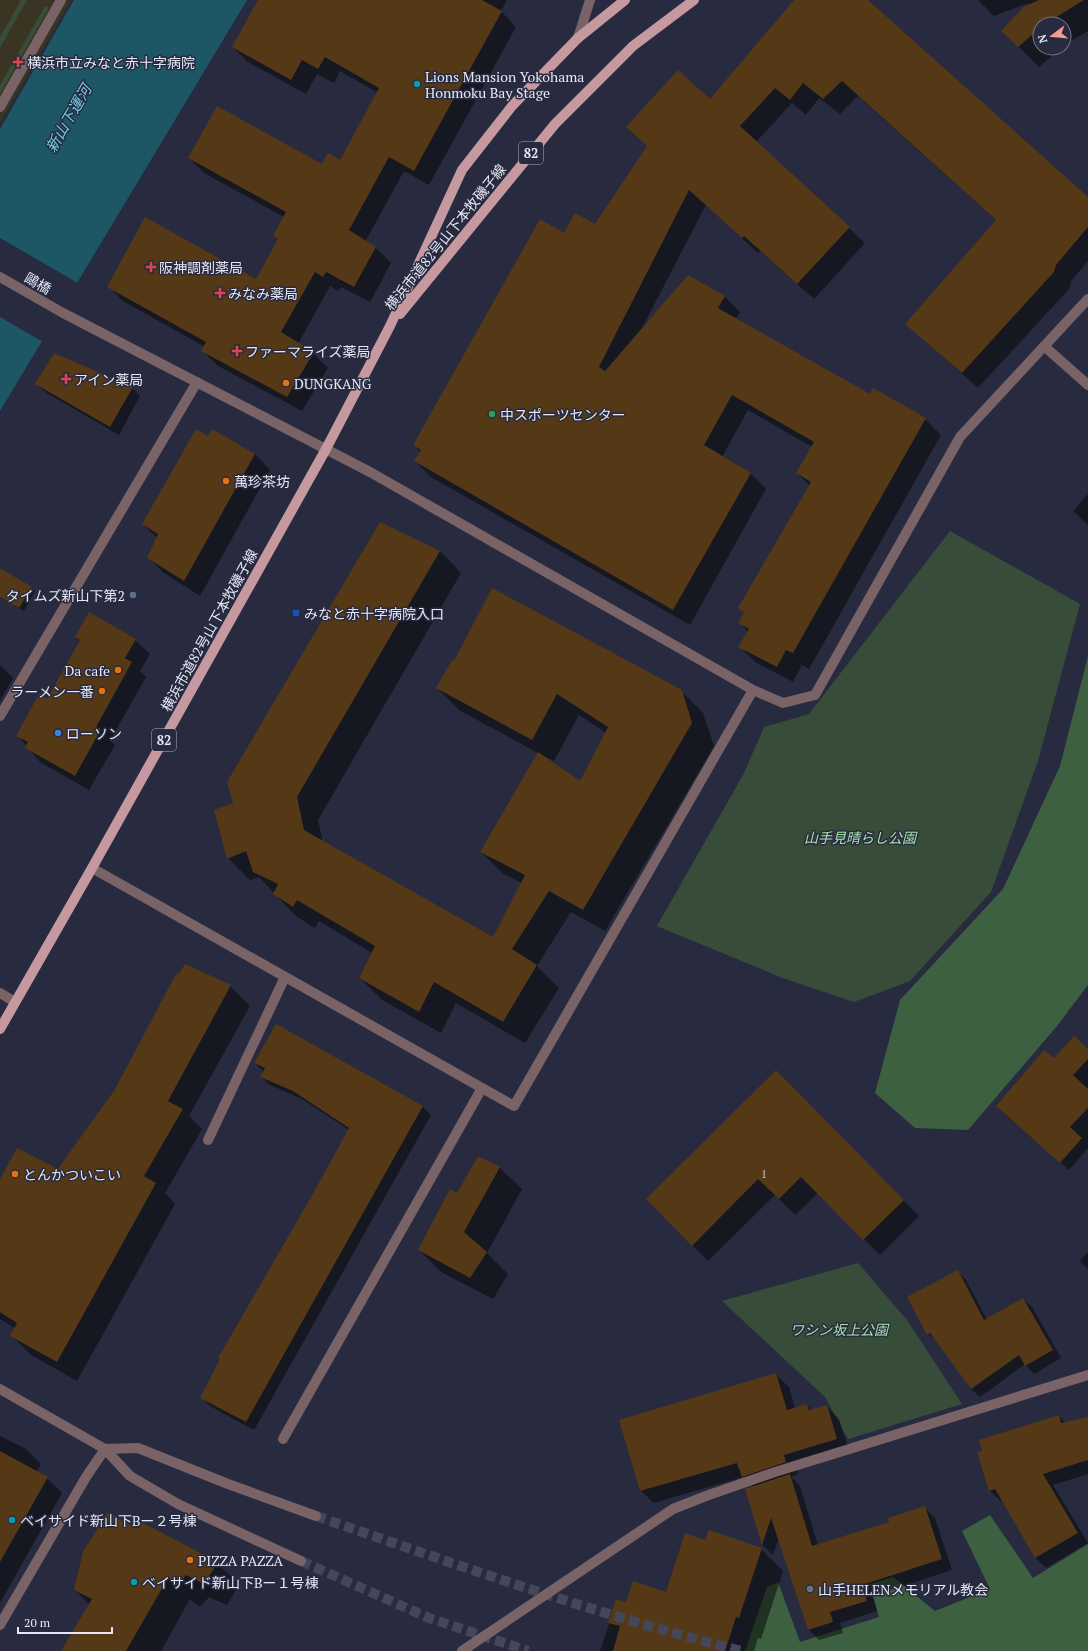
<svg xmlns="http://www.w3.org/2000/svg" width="1088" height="1651" font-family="'PT Serif','Noto Sans JP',serif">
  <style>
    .medical { fill: #3a3422 }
    .green { fill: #374c39 }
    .forest { fill: #3d6041 }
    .water { fill: #1d5766 }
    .pier { fill: #282b3f }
    .shadow { fill: #0007; fill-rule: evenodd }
    .building { fill: #553816 }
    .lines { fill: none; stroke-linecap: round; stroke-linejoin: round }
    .minor-tunnel { stroke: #44475a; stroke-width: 10; stroke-dasharray: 10 5; stroke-linecap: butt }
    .minor { stroke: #796366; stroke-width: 10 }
    .major { stroke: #c5999f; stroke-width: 10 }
    .health-dot { fill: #e0444e; stroke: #282b3f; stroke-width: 1.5 }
    .culture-dot { fill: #0f9aa8; stroke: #282b3f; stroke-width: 1.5 }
    .food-dot { fill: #e8710a; stroke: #282b3f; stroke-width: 1.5 }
    .leisure-dot { fill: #2e9e5b; stroke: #282b3f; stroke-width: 1.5 }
    .service-dot { fill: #5c6f8a; stroke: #282b3f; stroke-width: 1.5 }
    .transit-dot { fill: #1a4fb4; stroke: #282b3f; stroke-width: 1.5 }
    .shop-dot { fill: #3f7fe0; stroke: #282b3f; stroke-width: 1.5 }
    .worship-dot { fill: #6b7280; stroke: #282b3f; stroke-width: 1.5 }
    .labels { text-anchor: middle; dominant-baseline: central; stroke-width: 3; stroke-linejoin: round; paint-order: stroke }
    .number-label { font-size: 12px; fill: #c1bbbc }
    .shield { fill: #282b3f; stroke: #acafbe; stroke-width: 1 }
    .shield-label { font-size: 13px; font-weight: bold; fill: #e5e7f4 }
    .poi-label { font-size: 14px; fill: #e5e7f4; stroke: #282b3f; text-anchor: start }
    .street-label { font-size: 14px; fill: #e5e7f4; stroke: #282b3f }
    .park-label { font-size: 14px; font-style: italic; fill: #a6e1ad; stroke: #282b3f }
    .water-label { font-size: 15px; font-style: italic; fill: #73cee6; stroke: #282b3f }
  </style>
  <rect width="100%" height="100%" fill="#282b3f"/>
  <path class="medical" d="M0 0H71L0 123Z"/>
  <path class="green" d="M21 0H27L0 48V37Z
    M45 6 49 8 0 94V85Z
    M950 531 1080 604 1038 761 991 892 910 981 854 1002 780 977 657 926 743 775 764 727 809 714Z
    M858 1263 907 1320 962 1404 848 1439 825 1397 722 1301Z"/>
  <path class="forest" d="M1088 656V985L1057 1026 968 1130 915 1128 875 1093 900 1000 1003 889 1060 766Z
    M990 1515 1033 1578 1088 1544V1651H745L767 1587 778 1582 800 1642 879 1617 870 1584 893 1577 935 1611 990 1589 962 1531Z"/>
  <path class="water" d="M74 0H247L0 411V129Z"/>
  <path class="pier" d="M0 238 78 283 43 342 0 317Z"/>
  <path class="shadow" d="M260 0H507L501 11 516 27 429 185 404 171 365 242 376 248 391 263 370 302 341 287 338 291 330 286 298 344 313 353 328 368 302 411 218 366 203 351 205 347 123 301 108 286 256 281 278 240 274 236 284 217 204 173 189 158 323 165 340 161 378 93 340 71 334 83 317 74 306 94 248 62 233 47Z
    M796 0H867L1088 199V261L1071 281 1070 288 978 388 907 324 997 221 858 96 840 114 819 98 806 115 792 103 756 142 865 243 814 299 760 251 758 253 706 205 642 328 724 296 740 312 736 319 870 396 925 419 941 435 809 669 802 665 793 682 755 662 739 646 748 632 740 623 745 613 740 608 810 486 797 473 812 447 748 410 722 457 750 473 766 489 690 625 431 477 415 461 421 452 414 445 565 234 595 226 648 147 627 127 710 100Z
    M978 0H1088V31L1064 45V24H1040V48H1061L1039 67 1003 31 1029 3 994 16Z
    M37 384 132 388 140 396 119 435 45 392Z
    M208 438 255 454 270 470 200 596 164 573 149 558 157 538 143 524Z
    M1088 494V525L1073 511Z
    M440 551 461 573 318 820 323 842 493 938 522 883 503 874 481 852 538 753 459 710 437 688 681 691 703 713 714 746 605 931 571 912 537 966 559 988 525 1043 456 1003 441 1033 382 1000 360 978 372 953 319 921 315 928 296 916 259 877 250 880 228 858 234 804ZM579 715 606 733 580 783 543 757 544 756 554 761Z
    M0 569 35 591 24 611 0 597Z
    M89 614 135 640 150 654 140 671 146 677 110 741 115 745 89 790 40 762 17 735 47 700 80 641 76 637Z
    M0 665 13 678 0 701Z
    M186 965 230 986 250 1006 189 1116 202 1129 165 1193 175 1204 77 1381 31 1355 11 1335 15 1328 0 1319V1181L58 1170 115 1089Z
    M1088 1051V1148L1069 1170 1005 1114 1054 1060Z
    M255 1063 423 1107 431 1115 254 1430 210 1406 202 1398 349 1130 302 1099 270 1085 261 1077 264 1072Z
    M776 1071 919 1216 880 1255 818 1193 795 1215 775 1195 708 1261 647 1199Z
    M499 1167 522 1189 487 1253 508 1274 493 1299 441 1272 419 1250 457 1194Z
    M1088 1252V1269L1080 1261Z
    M957 1271 966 1280 987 1320 1023 1299 1032 1307 1061 1358 1034 1374 1025 1364 980 1397 971 1389 938 1342 928 1334Z
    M776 1375 789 1387 795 1409 807 1405 812 1410 826 1406 839 1419 849 1451 796 1467 798 1474 791 1477 800 1486 818 1545 890 1522 925 1508 935 1518 952 1570 872 1596 877 1611 840 1623 843 1633 819 1640 809 1630 779 1537 773 1555 763 1545 747 1490 754 1487 743 1477 654 1503 641 1491 620 1421Z
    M1059 1416 1065 1423 1088 1418V1474L1053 1485 1088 1543 1046 1568 1036 1558 1002 1500 1001 1501 990 1491 979 1453Z
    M0 1436 26 1449 41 1464 36 1472 47 1478 62 1493 0 1603Z
    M139 1530 217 1563 239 1585 227 1605 209 1597 200 1607 190 1599 161 1651H63L90 1605 75 1590Z
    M706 1541 761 1549 783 1571 761 1639 758 1638 754 1651H600L617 1600 627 1604 667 1593Z"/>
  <path class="building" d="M258 0H482L502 11 414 171 389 157 349 230 376 247 354 287 326 272 323 277 315 272 281 332 314 352 287 397 201 351 206 342 107 287 145 217 256 279 278 239 273 236 286 212 188 158 217 106 322 164 328 153 340 160 379 88 325 57 318 69 302 60 291 80 232 47Z
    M794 0H868L1088 197V227L1056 265 1054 272 962 373 905 324 996 220 842 81 823 99 803 83 790 100 775 88 740 126 850 227 797 284 744 236 742 238 689 190 599 367 605 371 688 275 725 296 718 308 870 394 873 388 926 418 793 653 786 650 777 667 738 647 749 629 738 623 744 612 738 608 811 482 796 473 814 442 732 395 704 445 751 473 673 610 414 461 421 450 413 445 540 219 564 233 575 213 595 224 647 146 626 127 678 70 710 99Z
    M1039 0H1084L1045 24H1040V28L1018 47 1001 31 1025 6Z
    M54 353 133 387 110 427 35 384Z
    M196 429 208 436 212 429 255 454 184 581 147 558 158 534 142 524Z
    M380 522 440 551 297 797 304 830 493 937 525 875 480 852 538 752 580 781 608 727 557 694 532 740 436 688 452 660 454 661 492 588 682 690 692 723 583 910 549 891 512 949 537 965 503 1022 434 982 419 1012 359 978 375 946 297 900 293 907 273 894 278 884 253 872 246 851 227 859 214 810 233 803 227 782Z
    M0 568 32 587 19 608 0 597Z
    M89 612 136 639 125 658 132 662 96 727 101 729 75 776 25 748 28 742 16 736 39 694 47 699 80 640 75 637Z
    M185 964 231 985 168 1101 183 1109 144 1176 156 1183 57 1362 10 1336 17 1323 0 1312V1179L17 1148 58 1169 115 1089 176 974 178 975Z
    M276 1024 423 1106 246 1422 200 1398 220 1359 218 1358 314 1192 349 1128 293 1091 260 1077 265 1068 254 1063Z
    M1074 1036 1088 1049V1059L1073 1075 1088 1089V1108L1070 1127 1082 1138 1060 1163 996 1106 1044 1050 1054 1058Z
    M776 1070 904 1200 863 1240 801 1177 779 1199 758 1179 692 1246 646 1199Z
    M478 1156 500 1167 464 1232 487 1252 470 1278 418 1250 450 1189 457 1193Z
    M958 1270 984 1320 1023 1298 1053 1350 1025 1366 1019 1355 971 1389 930 1333 927 1335 907 1297Z
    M776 1373 787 1410 807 1404 809 1410 827 1405 837 1439 784 1455 786 1462 742 1477 737 1463 640 1491 619 1420Z
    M1059 1415 1061 1423 1088 1417V1460L1043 1474 1078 1533 1035 1558 995 1489 989 1491 977 1452 982 1451 979 1440Z
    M0 1451 48 1477 0 1562Z
    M790 1474 812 1546 889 1522 888 1518 925 1506 942 1559 862 1585 867 1601 830 1612 833 1622 808 1630 771 1518 762 1545 745 1489Z
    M107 1513 138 1529 141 1522 218 1562 204 1584 186 1575 178 1586 168 1578 126 1651H61L92 1599 74 1590 83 1552Z
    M709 1530 762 1548 739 1618 736 1617 725 1651H613L620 1626 608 1623 616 1599 626 1602 633 1581 666 1592 685 1533 705 1540Z"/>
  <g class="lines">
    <path class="minor-tunnel" d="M316 1516C457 1565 598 1615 742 1651
      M301 1561 429 1618 528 1651"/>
    <path class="minor" d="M578 38 590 0
      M0 107 61 0
      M0 277 63 313 370 472 753 690 783 703 815 695 960 437 1088 299
      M1044 346 1088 385
      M0 716 197 382
      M92 868 514 1106 753 690
      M0 993 15 1002
      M208 1140 285 977
      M0 1389 105 1449 130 1476 178 1504 301 1561
      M283 1439 482 1088
      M105 1449 138 1448 228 1484 316 1516
      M0 1625 86 1477 105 1449
      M462 1651 673 1509 706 1496 775 1472 1088 1375"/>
    <path class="major" d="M400 314 555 124 633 46 694 0
      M0 1029 92 868 326 449 390 326 462 170 512 106 578 38 625 0"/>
  </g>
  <g class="health-dot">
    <path d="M16 56h4v4h4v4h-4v4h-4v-4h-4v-4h4z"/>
    <path d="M149 261h4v4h4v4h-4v4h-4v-4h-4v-4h4z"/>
    <path d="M218 287h4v4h4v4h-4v4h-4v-4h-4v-4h4z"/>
    <path d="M235 345h4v4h4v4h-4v4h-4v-4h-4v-4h4z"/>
    <path d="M64 373h4v4h4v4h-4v4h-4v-4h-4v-4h4z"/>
  </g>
  <g class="culture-dot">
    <circle cx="417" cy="84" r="4"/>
    <circle cx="12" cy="1520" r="4"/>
    <circle cx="134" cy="1582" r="4"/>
  </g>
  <g class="food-dot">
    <circle cx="286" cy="383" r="4"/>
    <circle cx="226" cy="481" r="4"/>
    <circle cx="118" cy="670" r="4"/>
    <circle cx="102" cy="691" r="4"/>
    <circle cx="15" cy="1174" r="4"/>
    <circle cx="190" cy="1560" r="4"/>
  </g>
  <circle class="leisure-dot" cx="492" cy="414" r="4"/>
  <circle class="service-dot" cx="133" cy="595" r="4"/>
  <rect class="transit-dot" x="292" y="609" width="8" height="8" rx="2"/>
  <circle class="shop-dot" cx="58" cy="733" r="4"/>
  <circle class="worship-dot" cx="810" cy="1589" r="4"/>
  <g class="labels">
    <g class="number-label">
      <text x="764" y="1173">1</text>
    </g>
    <g class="shield">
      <rect x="519" y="142" width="24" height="22" rx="3"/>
      <rect x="152" y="729" width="24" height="22" rx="3"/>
    </g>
    <g class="shield-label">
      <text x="531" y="153">82</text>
      <text x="164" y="740">82</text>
    </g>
    <g class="poi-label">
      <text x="27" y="62">横浜市立みなと赤十字病院</text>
      <text x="425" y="76">Lions Mansion Yokohama<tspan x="425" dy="16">Honmoku Bay Stage</tspan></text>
      <text x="159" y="267">阪神調剤薬局</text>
      <text x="228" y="293">みなみ薬局</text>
      <text x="245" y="351">ファーマライズ薬局</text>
      <text x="74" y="379">アイン薬局</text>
      <text x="294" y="383">DUNGKANG</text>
      <text x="500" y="414">中スポーツセンター</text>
      <text x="234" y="481">萬珍茶坊</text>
      <text x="125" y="595" text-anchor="end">タイムズ新山下第2</text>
      <text x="304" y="613">みなと赤十字病院入口</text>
      <text x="110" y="670" text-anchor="end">Da cafe</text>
      <text x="94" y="691" text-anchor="end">ラーメン一番</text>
      <text x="66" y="733">ローソン</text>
      <text x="23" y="1174">とんかついこい</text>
      <text x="20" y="1520">ベイサイド新山下Bー２号棟</text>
      <text x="198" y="1560">PIZZA PAZZA</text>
      <text x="142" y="1582">ベイサイド新山下Bー１号棟</text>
      <text x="818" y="1589">山手HELENメモリアル教会</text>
    </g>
    <g class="street-label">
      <text transform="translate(445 237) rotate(-51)">横浜市道82号山下本牧磯子線</text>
      <text transform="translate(38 283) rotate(30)">鷗橋</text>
      <text transform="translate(209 630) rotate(-61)">横浜市道82号山下本牧磯子線</text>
    </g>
    <g class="park-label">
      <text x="860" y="837">山手見晴らし公園</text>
      <text x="839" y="1329">ワシン坂上公園</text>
    </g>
    <g class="water-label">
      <text transform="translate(68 118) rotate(-60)">新山下運河</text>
    </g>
  </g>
  <g transform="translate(1052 36) rotate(254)"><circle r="19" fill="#282b3f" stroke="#747687"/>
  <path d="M0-3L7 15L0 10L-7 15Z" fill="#f49e89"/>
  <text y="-6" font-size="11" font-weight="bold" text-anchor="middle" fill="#e5e7f4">N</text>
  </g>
  <path d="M18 1627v6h94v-6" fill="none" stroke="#e5e7f4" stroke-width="2"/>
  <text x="24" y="1627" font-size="12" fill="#e5e7f4" stroke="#282b3f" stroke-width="3" paint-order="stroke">20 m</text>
</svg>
